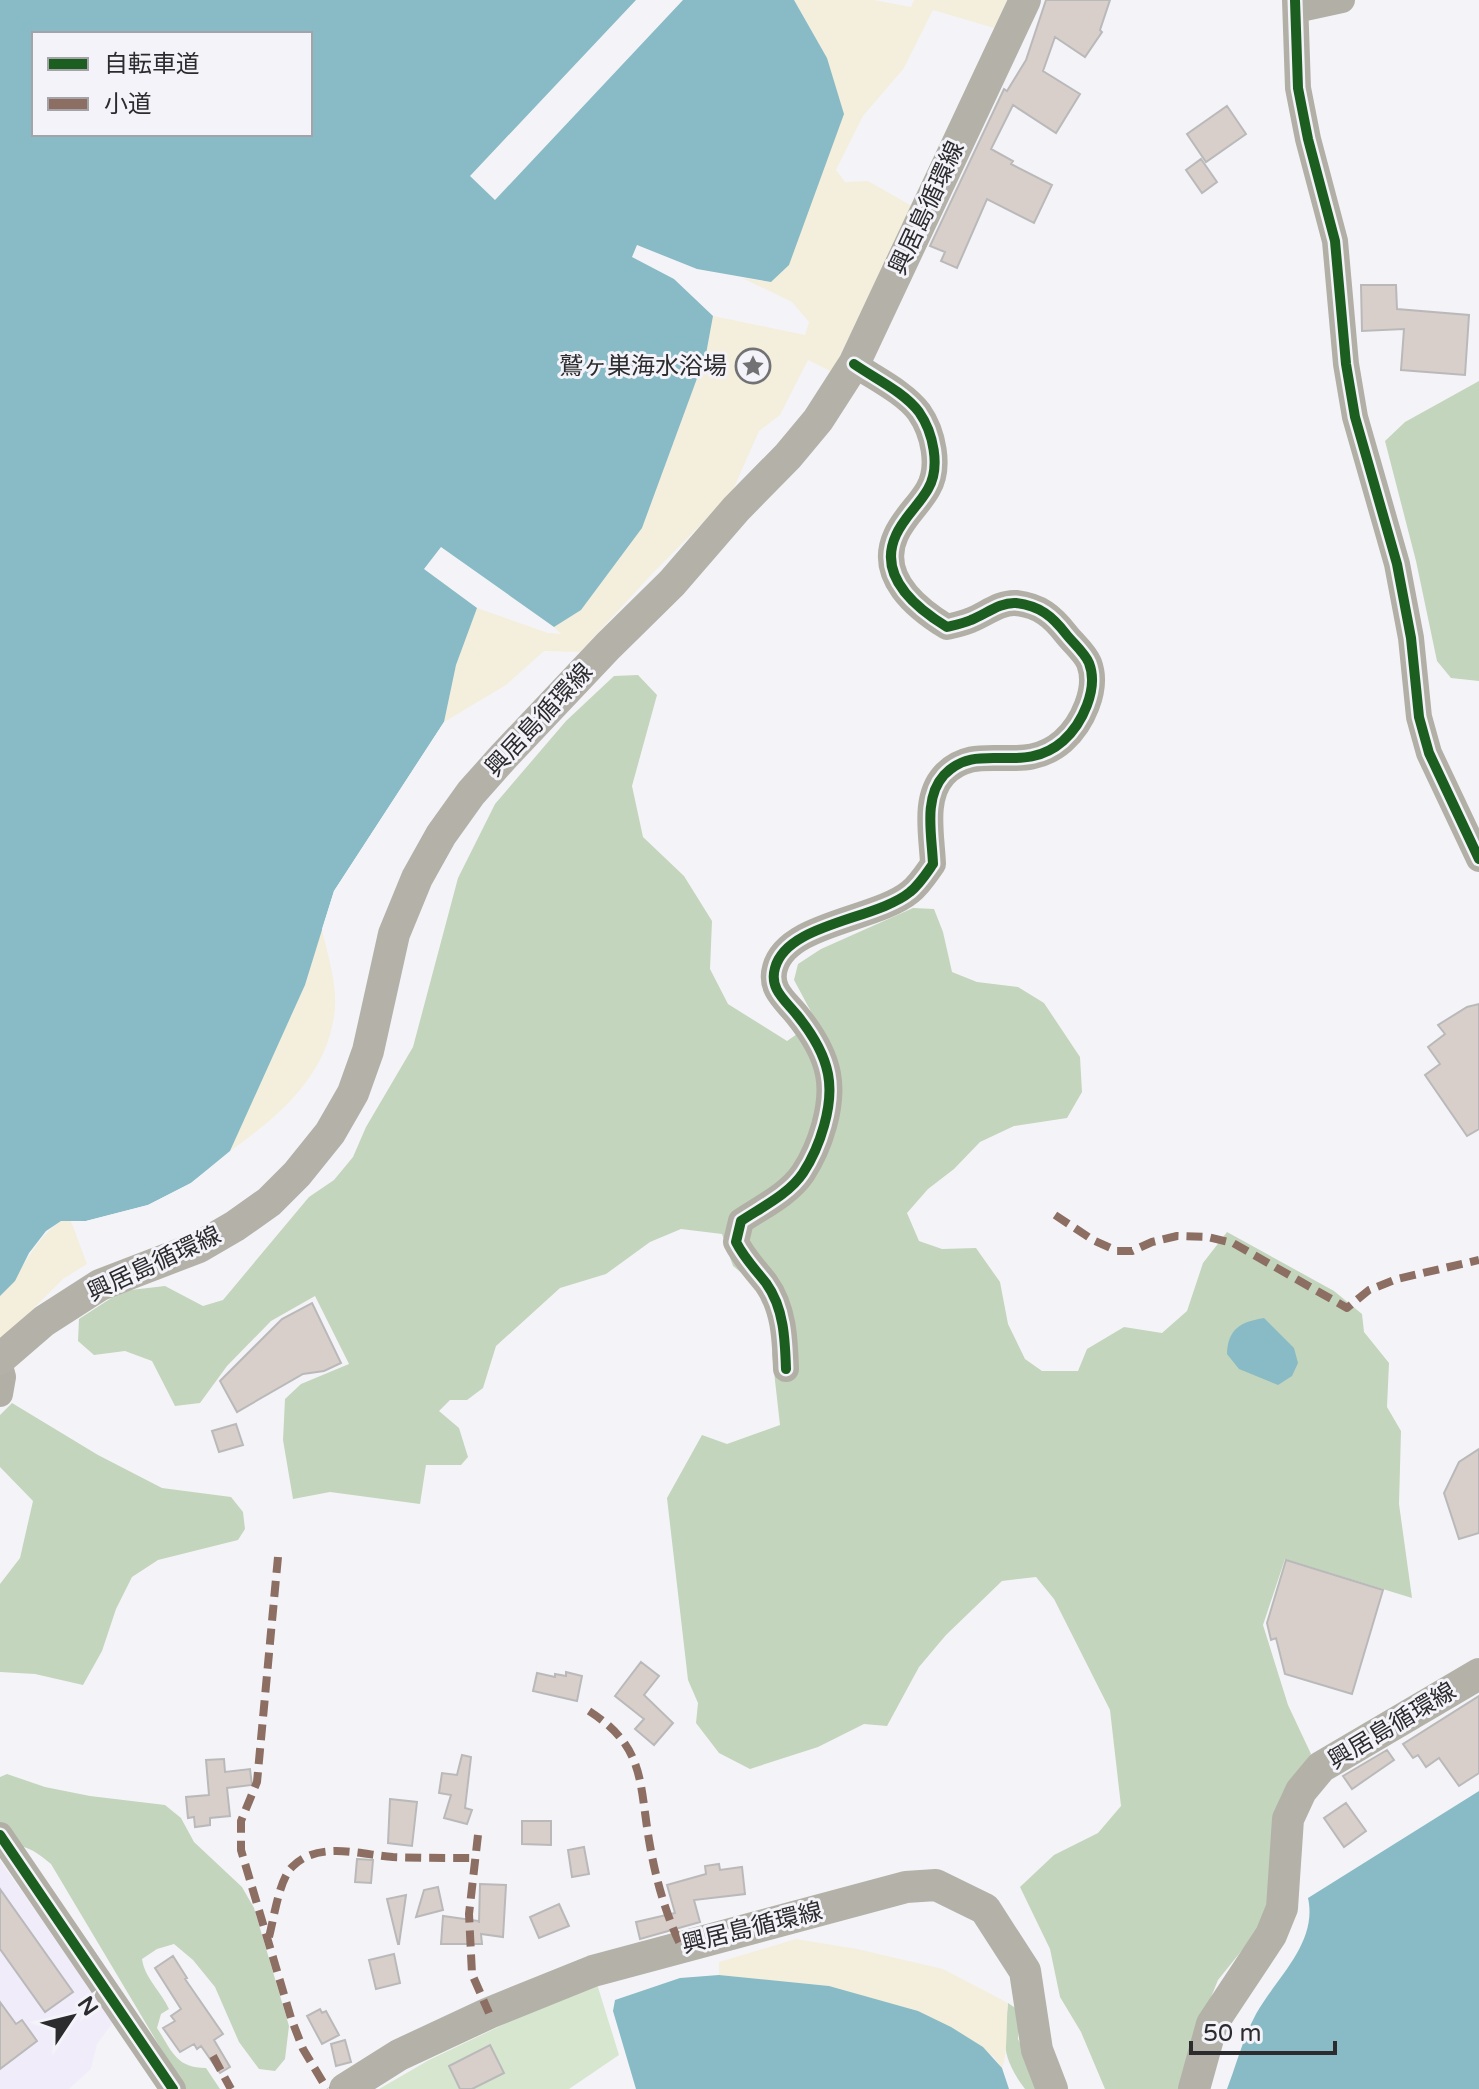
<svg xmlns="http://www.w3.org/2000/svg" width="1479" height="2089" font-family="'Varela Round','Noto Sans JP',sans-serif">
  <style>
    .education { fill: #f1ecfa }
    .green { fill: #d6e6cf }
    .forest { fill: #c3d5bc }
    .sand { fill: #f4eedc }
    .water { fill: #88bbc5; fill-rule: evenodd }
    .pier { fill: #f4f4f8 }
    .building { fill: #d8cfca; stroke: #bab9ba; stroke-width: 2 }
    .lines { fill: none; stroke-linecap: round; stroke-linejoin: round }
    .minor { stroke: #b2afa6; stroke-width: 26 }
    .major { stroke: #b3b1a8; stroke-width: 32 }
    .quiet { stroke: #8d6e63; stroke-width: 8; stroke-dasharray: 16 8; stroke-linecap: butt }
    .cycleway-casing { stroke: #f3f3f9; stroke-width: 15 }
    .cycleway { stroke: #1b5e20; stroke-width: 10 }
    .labels { text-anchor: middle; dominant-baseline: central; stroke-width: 6; stroke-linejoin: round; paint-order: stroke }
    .street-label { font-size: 24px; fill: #2c2c2e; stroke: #f3f3f9 }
    .poi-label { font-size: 24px; fill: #2c2c2e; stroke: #f3f3f9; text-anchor: end }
  </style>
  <rect width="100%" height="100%" fill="#f4f4f8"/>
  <path class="education" d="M0 1861 114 2021 97 2044 91 2069 69 2089H0Z"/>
  <path class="green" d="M597 1984 619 2055 569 2089H379L429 2060 582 1987Z"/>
  <path class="forest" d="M1479 381V681L1451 678 1437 661 1416 561 1385 441 1405 422Z
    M638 675 657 695 632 786 643 837 684 876 712 921 710 969 728 1004 787 1041 816 1021 794 980 798 964 821 949 913 908 934 909 943 932 952 972 977 982 1018 987 1044 1003 1080 1057 1082 1092 1067 1118 1014 1126 980 1142 954 1169 928 1189 907 1213 919 1241 942 1249 976 1248 1000 1282 1008 1324 1025 1359 1042 1371H1078L1087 1349 1124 1327 1162 1333 1187 1311 1203 1263 1227 1232 1334 1291 1362 1314 1364 1332 1389 1363 1387 1407 1401 1431 1399 1504 1412 1598 1285 1559 1263 1625 1288 1705 1311 1754 1302 1768 1273 1899 1259 1929 1218 1980 1196 2034 1181 2089H1105L1081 2032 1060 1997 1050 1949 1020 1887 1054 1855 1098 1833 1121 1806 1110 1710 1054 1599 1036 1577 1002 1581 946 1635 919 1667 887 1726 864 1724 818 1747 750 1769 719 1753 696 1723 698 1703 688 1680 667 1498 702 1435 727 1444 780 1425 772 1354 775 1337 768 1303 749 1279 733 1266 722 1234 681 1229 650 1242 606 1274 560 1288 496 1346 483 1388 467 1400H450L439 1411 459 1428 468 1457 461 1465H426L420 1504 330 1492 293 1499 283 1440 285 1399 301 1384 349 1364 315 1296 271 1321 227 1366 200 1403 175 1406 152 1361 125 1351 94 1355 78 1341 79 1319 122 1291 165 1286 203 1306 223 1300 309 1197 334 1180 353 1157 366 1127 413 1047 458 878 495 804 566 721 614 676Z
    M12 1403 98 1455 162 1488 231 1497 243 1512 245 1529 238 1540 158 1560 132 1577 116 1609 102 1651 83 1685 35 1674 0 1672V1584L20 1558 33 1501 0 1467V1415Z
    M7 1774 45 1787 90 1796 165 1805 181 1818 194 1842 242 1887 254 1908 289 2026 285 2059 275 2071 259 2069 239 2042 215 1987 193 1960 174 1944 157 1949 142 1959C145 1979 161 1991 169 2009L161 2014 157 2028C172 2051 176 2068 206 2068L220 2089H185L51 1864C34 1850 22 1841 0 1849V1777Z
    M1008 2003 1020 2011 1018 2039 1042 2089H1025C1000 2055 1004 2043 1008 2003Z"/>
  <path class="sand" d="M794 0H874L911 7 914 0H1007L994 28 933 10 904 68 863 116 836 170 845 182 868 181 912 206 832 372 808 360 780 415 759 431 731 494 652 574 580 652 544 651 506 685 444 722 456 665 477 608 548 633 561 634 554 627 581 610 642 528 706 354 713 316 805 335 809 322 792 302 742 278 771 282 827 58Z
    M322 929C327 953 337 983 335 1008 329 1074 281 1115 230 1151L305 985Z
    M61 1221H71L87 1264 63 1279 0 1342V1296C24 1272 32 1240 61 1221Z
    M796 1939 857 1949 943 1969 1008 2003C1006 2020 1008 2055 1002 2068L993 2056 873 1999 829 1986 719 1975V1962Z"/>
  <path class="water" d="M0 0H794L827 58 844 114 789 265 771 282 697 269 637 245 632 257 674 279 713 316 706 354 642 528 581 610 554 627 441 547 424 569 477 608 456 665 444 722 334 891 305 985 230 1151 191 1183 148 1205 86 1221H61L46 1231 29 1253 15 1281 0 1296ZM34 34H310V134H34Z
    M1264 1318 1294 1348 1298 1363 1292 1376 1278 1385 1239 1369 1227 1354C1228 1329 1240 1322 1264 1318Z
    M1479 1791V2089H1227C1237 2063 1243 2038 1256 2014 1276 1978 1318 1943 1308 1898Z
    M719 1975 829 1986 918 2011 951 2027 983 2047 1002 2068 1009 2089H636L613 2011 615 2000 680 1978Z"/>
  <path class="pier" d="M636 0H683L495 200 470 176Z
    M448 720 337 892 324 937 322 929 334 891 444 722Z
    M237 1147 233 1154 193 1186 150 1208 87 1225H72L71 1221H86L148 1205 191 1183Z"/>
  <path class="building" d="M1046 0H1110L1100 30 1102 32 1085 57 1055 37 1043 71 1080 94 1056 133 1013 105 991 149 1013 161 1011 164 1052 185 1034 223 987 199 957 268 941 261 945 252 930 246 1004 89 1007 91 1026 60Z
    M1227 106 1246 134 1206 162 1187 134Z
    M1201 159 1217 182 1202 193 1186 170Z
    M1361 285H1396L1397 309 1469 315 1465 375 1401 370 1404 329 1362 331Z
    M1479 1004V1129L1467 1136 1425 1075 1440 1064 1428 1047 1445 1034 1438 1025 1467 1007Z
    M312 1303 341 1363 324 1371 303 1374 237 1412 220 1381 282 1319Z
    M236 1424 243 1445 219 1452 212 1431Z
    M1479 1449V1533L1459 1539 1444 1493 1459 1462Z
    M1286 1560 1383 1590 1352 1694 1285 1674 1276 1638 1271 1640 1267 1623Z
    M641 1662 659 1676 644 1695 673 1723 654 1745 635 1729 644 1719 615 1696Z
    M566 1672 582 1676 577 1701 533 1691 537 1673 555 1677V1674L566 1676Z
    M1479 1696V1773L1459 1786 1439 1758 1426 1767 1418 1755 1413 1758 1403 1744Z
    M1387 1750 1394 1760 1352 1789 1343 1776Z
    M462 1755 471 1757 465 1808 472 1810 467 1824 444 1818 451 1795 439 1793 442 1773 457 1775Z
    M224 1759 225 1772 250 1769 252 1785 227 1788 230 1816 210 1818V1825L195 1827 194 1817 188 1818 186 1797 209 1795 206 1760Z
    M390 1799 417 1802 412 1846 388 1843Z
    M1346 1803 1366 1831 1344 1847 1324 1818Z
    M522 1821H551V1845L522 1844Z
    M584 1847 589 1874 572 1877 568 1850Z
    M357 1859 373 1860 371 1883 355 1882Z
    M719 1864 720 1870 742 1867 745 1894 694 1900 700 1922 640 1939 636 1922 675 1913 667 1885 706 1874 705 1866Z
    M480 1884 506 1885 503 1937 481 1934 482 1944H441L443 1916 479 1921V1923Z
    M438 1887 443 1910 416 1917 424 1890Z
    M0 1889 73 1992 45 2012 0 1949Z
    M406 1895 399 1944H398L387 1899Z
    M559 1904 569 1926 539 1938 530 1917Z
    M394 1954 400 1983 376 1989 369 1960Z
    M173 1956 187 1978 185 1979 223 2034 214 2040 230 2067 220 2073 201 2046 197 2049 194 2044 180 2052 163 2028 175 2021 171 2016 181 2009 155 1968Z
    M0 2002 16 2024 22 2020 37 2041 0 2069Z
    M320 2009 322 2013 326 2011 339 2035 322 2044 307 2016Z
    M345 2040 351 2062 336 2066 331 2044Z
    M490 2045 504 2073 472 2089H460L449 2066Z"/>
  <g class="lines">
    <path class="minor" d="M1295 0 1298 88 1308 139 1335 241 1346 364 1355 417 1397 564 1411 638 1419 717 1429 753 1479 859
      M1296 10 1342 0
      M0 1366 3 1377 0 1394
      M786 1369C785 1339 784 1308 766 1283 755 1269 744 1258 736 1242L741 1221C762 1207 789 1194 803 1173 820 1147 834 1105 828 1074 824 1053 810 1031 797 1015 785 1000 769 989 775 968 787 923 876 920 910 892 919 885 926 874 933 864 932 836 923 798 944 775 978 739 1022 777 1063 741 1082 724 1099 689 1089 663 1085 653 1073 643 1066 634 1052 616 1040 606 1016 603 1000 602 986 614 971 620 964 623 955 625 947 627 916 608 877 576 896 535 904 517 919 505 928 489 941 467 933 432 919 412 904 392 874 378 854 364
      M0 1835 173 2089"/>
    <path class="major" d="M0 1359 44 1321 100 1285 199 1247 235 1226 269 1202 297 1174 330 1133 353 1093 368 1051 394 934 417 878 441 835 471 793 504 756 608 646 672 583 736 509 788 456 818 420 854 364 1025 0
      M345 2089 399 2055 489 2013 593 1971 906 1887 936 1885 985 1909 1025 1971 1037 2050 1052 2089
      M1194 2089 1212 2024 1271 1935 1282 1908 1288 1819 1301 1791 1321 1767 1479 1674"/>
    <path class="quiet" d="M1055 1215 1093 1240 1117 1251H1132L1152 1242 1177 1236 1208 1237 1233 1243 1347 1308 1369 1290 1397 1279 1479 1260
      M278 1557 257 1782 241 1821V1850L291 2018 303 2049 327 2089
      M589 1711C645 1747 639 1781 649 1840 655 1876 665 1913 681 1946
      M478 1835 469 1914 472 1974 489 2013
      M269 1937C274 1918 279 1880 292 1867 318 1840 362 1855 393 1857 420 1858 447 1858 474 1858
      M213 2056 231 2089"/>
    <g class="cycleway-casing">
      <path id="cycleway" d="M1295 0 1298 88 1308 139 1335 241 1346 364 1355 417 1397 564 1411 638 1419 717 1429 753 1479 859
        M786 1369C785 1339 784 1308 766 1283 755 1269 744 1258 736 1242L741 1221C762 1207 789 1194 803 1173 820 1147 834 1105 828 1074 824 1053 810 1031 797 1015 785 1000 769 989 775 968 787 923 876 920 910 892 919 885 926 874 933 864 932 836 923 798 944 775 978 739 1022 777 1063 741 1082 724 1099 689 1089 663 1085 653 1073 643 1066 634 1052 616 1040 606 1016 603 1000 602 986 614 971 620 964 623 955 625 947 627 916 608 877 576 896 535 904 517 919 505 928 489 941 467 933 432 919 412 904 392 874 378 854 364
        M0 1835 173 2089"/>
    </g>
    <use href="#cycleway" class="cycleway"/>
  </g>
  <defs>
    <g id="sight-ring" transform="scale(1.8)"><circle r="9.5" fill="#f3f3f9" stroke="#727275" stroke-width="1.5"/><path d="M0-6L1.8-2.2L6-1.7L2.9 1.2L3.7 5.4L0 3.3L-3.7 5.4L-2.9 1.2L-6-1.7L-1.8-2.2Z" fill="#727275"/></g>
  </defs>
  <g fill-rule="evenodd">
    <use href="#sight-ring" x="753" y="366"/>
  </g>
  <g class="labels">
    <g class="street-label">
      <text transform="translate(927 208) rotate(-65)">興居島循環線</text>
      <text transform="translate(539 720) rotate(-47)">興居島循環線</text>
      <text transform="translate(154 1264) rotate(-25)">興居島循環線</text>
      <text transform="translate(1392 1726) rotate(-31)">興居島循環線</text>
      <text transform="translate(752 1928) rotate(-14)">興居島循環線</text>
    </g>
    <g class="poi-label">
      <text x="727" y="366">鷲ヶ巣海水浴場</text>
    </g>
  </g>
  <rect x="32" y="32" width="280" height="104" fill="#f3f3f9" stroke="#a3a3a8" stroke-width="2"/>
  <rect x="48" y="58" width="40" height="12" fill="#1b5e20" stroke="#a3a3a8" stroke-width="2"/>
  <text x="104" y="72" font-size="24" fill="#2c2c2e">自転車道</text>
  <rect x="48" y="98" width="40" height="12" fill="#8d6e63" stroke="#a3a3a8" stroke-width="2"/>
  <text x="104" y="112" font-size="24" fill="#2c2c2e">小道</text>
  <g transform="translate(72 2017) rotate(55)" stroke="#f3f3f9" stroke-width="6" paint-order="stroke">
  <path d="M0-6L14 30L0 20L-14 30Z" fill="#2c2c2e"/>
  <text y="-12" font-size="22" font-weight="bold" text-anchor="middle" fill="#2c2c2e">N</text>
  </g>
  <path d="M1191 2041v12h144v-12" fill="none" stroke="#2c2c2e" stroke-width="4"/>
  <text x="1203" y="2041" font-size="24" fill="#2c2c2e" stroke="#f3f3f9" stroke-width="6" paint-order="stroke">50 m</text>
</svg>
